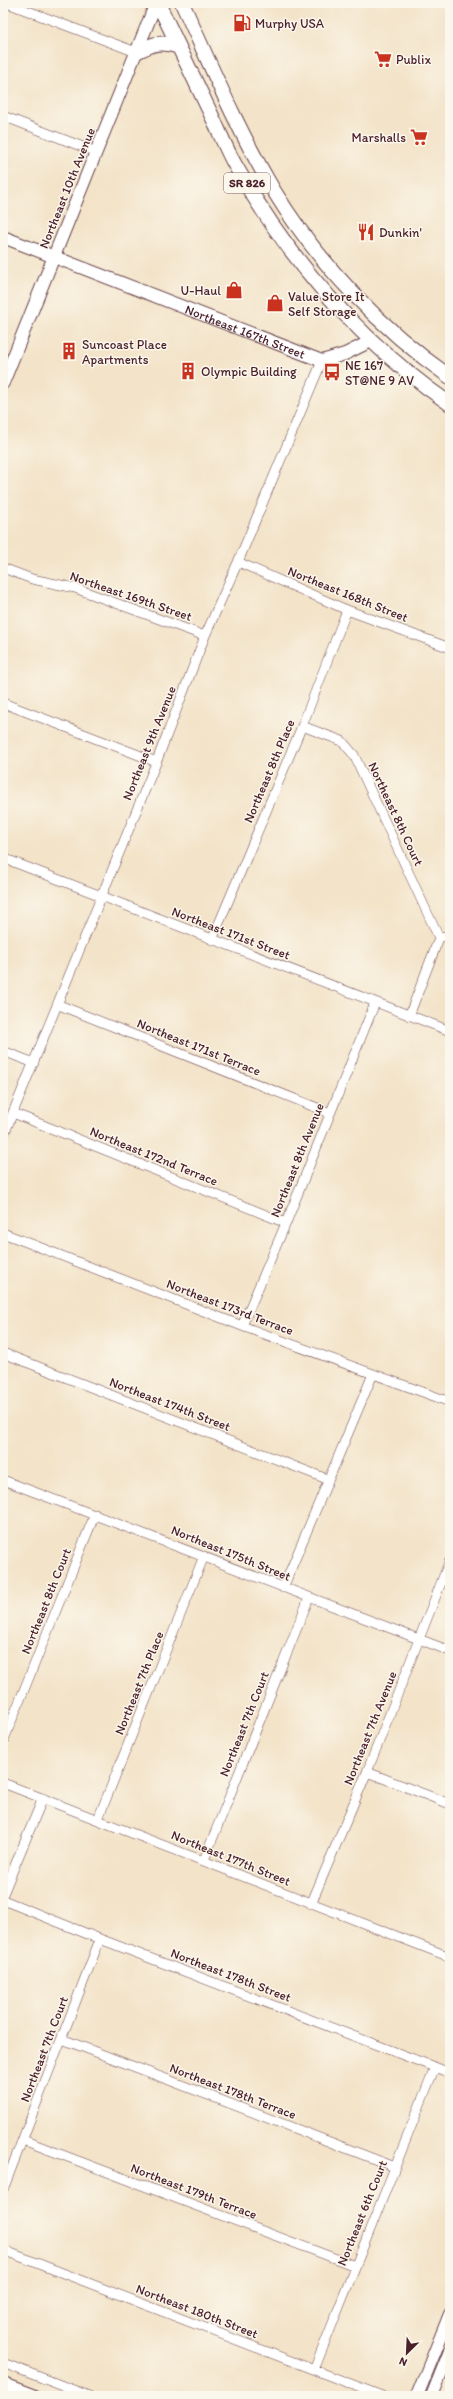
<svg xmlns="http://www.w3.org/2000/svg" width="453" height="2399" font-family="Itim,sans-serif">
  <style>
    .lines { fill: none; stroke-linecap: round; stroke-linejoin: round }
    .street-casing { stroke: #633c43; stroke-width: 10 }
    .secondary-casing { stroke: #633c43; stroke-width: 14 }
    .primary-casing { stroke: #633c43; stroke-width: 16 }
    .street { stroke: #fff; stroke-width: 9 }
    .secondary { stroke: #fff; stroke-width: 12 }
    .primary { stroke: #fff; stroke-width: 14 }
    .labels { text-anchor: middle; dominant-baseline: central; stroke-width: 3; stroke-linejoin: round; paint-order: stroke }
    .shield { fill: #fbf7ec; stroke: #7f6065; stroke-width: 1 }
    .shield-label { font-size: 12px; font-weight: bold; fill: #4a1f2b }
    .poi-label { font-size: 13px; fill: #4a1f2b; stroke: #fbf7ec; text-anchor: start }
    .street-label { font-size: 13px; fill: #4a1f2b; stroke: #fbf7ec }
  </style>
  <rect width="100%" height="100%" fill="#fbf7ec"/>
  <filter id="ink" filterUnits="userSpaceOnUse"><feTurbulence type="fractalNoise" baseFrequency=".025" numOctaves="2"/><feDisplacementMap in="SourceGraphic" scale="8" xChannelSelector="R" yChannelSelector="G"/><feConvolveMatrix kernelMatrix="1 2 1 2 8 2 1 2 1" color-interpolation-filters="sRGB"/></filter>
  <filter id="wash" filterUnits="userSpaceOnUse"><feTurbulence type="fractalNoise" baseFrequency=".012" numOctaves="4" result="noise"/><feDisplacementMap in="SourceGraphic" scale="16" xChannelSelector="R" yChannelSelector="G"/><feGaussianBlur stdDeviation="0.9" result="paint"/><feColorMatrix in="noise" values="0 0 0 0 0 0 0 0 0 0 0 0 0 0 0 0 0 1.4 0 .05"/><feComposite in="paint" operator="in"/></filter>
  <g filter="url(#wash)">
    <rect width="100%" height="100%" fill="#f3e3c8"/>
  </g>
  <g filter="url(#ink)">
    <g class="lines">
      <g class="street-casing">
        <path id="street" d="M7 3 136 52
          M3 116 96 152
          M238 562 347 610 450 648
          M3 568 32 579 75 588 205 636
          M3 703 157 762
          M302 726 342 741 354 755 439 938
          M3 858 450 1031
          M212 940 302 726 347 610
          M59 1005 330 1113
          M409 1016 439 938 450 934
          M3 1051 34 1063
          M13 1113 286 1223
          M3 1137 156 763 205 636 238 562 322 361
          M3 1233 242 1326 450 1402
          M242 1326 286 1223 375 1003
          M3 1353 327 1479
          M3 1480 450 1651
          M283 1588 373 1374
          M3 1742 95 1514
          M367 1772 450 1804
          M3 1783 450 1957
          M98 1819 204 1556
          M204 1860 309 1598
          M3 1894 43 1798
          M3 1900 100 1939 450 2073
          M311 1904 367 1772 450 1560
          M62 2039 395 2167
          M23 2140 355 2266
          M3 2190 100 1939
          M3 2250 382 2396
          M3 2363 89 2396
          M314 2370 435 2067"/>
      </g>
      <g class="secondary-casing">
        <g id="secondary">
          <path id="s1" d="M3 237 322 361 345 354 371 341"/>
          <path d="M3 383 156 3"/>
          <path d="M417 2396 450 2314"/>
          <path d="M432 2396 450 2351"/>
        </g>
      </g>
      <g class="primary-casing">
        <path id="primary" d="M158 3C175 39 192 74 209 110 218 128 225 147 235 165 289 260 360 342 450 404
          M182 3C211 66 238 131 274 191 318 263 381 329 450 377
          M136 52C152 44 162 40 179 47
          M3 2385 32 2396"/>
      </g>
      <use href="#street" class="street"/>
      <use href="#secondary" class="secondary"/>
      <use href="#primary" class="primary"/>
    </g>
  </g>
  <defs>
    <g id="fuel-bare" transform="scale(1.38)"><path d="M-5.5-6h7V0h2V4h1.3V-2.5L3-4.5l.8-.8L6-3V5H2.5V1h-1V6h-7ZM-4.2-4.7v3.2H.2V-4.7Z" fill="#c8321e" stroke="#fbf7ec" stroke-width="2.5" paint-order="stroke"/></g>
    <g id="supermarket-bare" transform="scale(1.38)"><path d="M-6-5.5h2.5l.6 2H6L4.5 2H-2.5L-4.4-4H-6ZM-1.5 3.2a1.3 1.3 0 1 0 .1 0ZM3 3.2a1.3 1.3 0 1 0 .1 0Z" fill="#c8321e" stroke="#fbf7ec" stroke-width="2.5" paint-order="stroke"/></g>
    <g id="restaurant-bare" transform="scale(1.38)"><path d="M-5-6h1v4h1v-4h1v4h1v-4h1v5L-1.5 .5V6h-2V.5L-5-1ZM5-6V6H3V1.5H1.5Q1.5-4 5-6Z" fill="#c8321e" stroke="#fbf7ec" stroke-width="2.5" paint-order="stroke"/></g>
    <g id="shop-bare" transform="scale(1.38)"><path d="M-5-2.5h2.3a2.7 3.5 0 0 1 5.4 0H5L5.5 6h-11ZM-1.5-2.5h3a1.5 2.3 0 0 0-3 0Z" fill="#c8321e" stroke="#fbf7ec" stroke-width="2.5" paint-order="stroke"/></g>
    <g id="building-bare" transform="scale(1.38)"><path d="M-4-6H4V6H1V3H-1V6H-4ZM-2.5-4.3h1.7v1.8h-1.7ZM.8-4.3h1.7v1.8H.8ZM-2.5-1h1.7V.8h-1.7ZM.8-1h1.7V.8H.8Z" fill="#c8321e" stroke="#fbf7ec" stroke-width="2.5" paint-order="stroke"/></g>
    <g id="bus-bare" transform="scale(1.38)"><path d="M-5-6H5V4H4V6H2V4H-2V6H-4V4H-5ZM-3.5-4V0h7V-4ZM-3.5 1.2v1.5H-2V1.2ZM2 1.2v1.5H3.5V1.2Z" fill="#c8321e" stroke="#fbf7ec" stroke-width="2.5" paint-order="stroke"/></g>
  </defs>
  <g fill-rule="evenodd">
    <use href="#fuel-bare" x="242" y="23"/>
    <use href="#supermarket-bare" x="383" y="59"/>
    <use href="#supermarket-bare" x="419" y="137"/>
    <use href="#restaurant-bare" x="366" y="232"/>
    <use href="#shop-bare" x="234" y="290"/>
    <use href="#shop-bare" x="275" y="303"/>
    <use href="#building-bare" x="69" y="351"/>
    <use href="#building-bare" x="188" y="371"/>
    <use href="#bus-bare" x="332" y="372"/>
  </g>
  <g class="labels">
    <rect class="shield" x="224" y="173" width="46" height="20" rx="3"/>
    <g class="shield-label">
      <text x="247" y="183">SR 826</text>
    </g>
    <g class="poi-label">
      <text x="255" y="23">Murphy USA</text>
      <text x="396" y="59">Publix</text>
      <text x="406" y="137" text-anchor="end">Marshalls</text>
      <text x="379" y="232">Dunkin'</text>
      <text x="221" y="290" text-anchor="end">U-Haul</text>
      <text x="288" y="296">Value Store It<tspan x="288" dy="15">Self Storage</tspan></text>
      <text x="82" y="344">Suncoast Place<tspan x="82" dy="15">Apartments</tspan></text>
      <text x="345" y="365">NE 167<tspan x="345" dy="15">ST@NE 9 AV</tspan></text>
      <text x="201" y="371">Olympic Building</text>
    </g>
    <g class="street-label">
      <text transform="translate(67 188) rotate(-68)">Northeast 10th Avenue</text>
      <text stroke="none"><textPath href="#s1" startOffset="260">Northeast 167th Street</textPath></text>
      <text transform="translate(348 594) rotate(22)">Northeast 168th Street</text>
      <text transform="translate(131 596) rotate(19)">Northeast 169th Street</text>
      <text transform="translate(149 743) rotate(-68)">Northeast 9th Avenue</text>
      <text transform="translate(269 771) rotate(-67)">Northeast 8th Place</text>
      <text transform="translate(396 814) rotate(65)">Northeast 8th Court</text>
      <text transform="translate(231 933) rotate(21)">Northeast 171st Street</text>
      <text transform="translate(199 1047) rotate(22)">Northeast 171st Terrace</text>
      <text transform="translate(154 1156) rotate(22)">Northeast 172nd Terrace</text>
      <text transform="translate(297 1160) rotate(-68)">Northeast 8th Avenue</text>
      <text transform="translate(230 1307) rotate(21)">Northeast 173rd Terrace</text>
      <text transform="translate(170 1404) rotate(21)">Northeast 174th Street</text>
      <text transform="translate(231 1553) rotate(22)">Northeast 175th Street</text>
      <text transform="translate(46 1601) rotate(-68)">Northeast 8th Court</text>
      <text transform="translate(139 1683) rotate(-68)">Northeast 7th Place</text>
      <text transform="translate(244 1724) rotate(-68)">Northeast 7th Court</text>
      <text transform="translate(370 1728) rotate(-68)">Northeast 7th Avenue</text>
      <text transform="translate(231 1858) rotate(22)">Northeast 177th Street</text>
      <text transform="translate(231 1975) rotate(21)">Northeast 178th Street</text>
      <text transform="translate(44 2049) rotate(-69)">Northeast 7th Court</text>
      <text transform="translate(233 2091) rotate(21)">Northeast 178th Terrace</text>
      <text transform="translate(194 2191) rotate(21)">Northeast 179th Terrace</text>
      <text transform="translate(362 2213) rotate(-68)">Northeast 6th Court</text>
      <text transform="translate(197 2311) rotate(21)">Northeast 180th Street</text>
    </g>
  </g>
  <rect width="453" height="2399" fill="none" stroke="#fbf7ec" stroke-width="16"/>
  <g transform="translate(407 2353) rotate(204)" stroke="#fbf7ec" stroke-width="3" paint-order="stroke">
  <path d="M0-3L7 15L0 10L-7 15Z" fill="#4a1f2b"/>
  <text y="-6" font-size="11" font-weight="bold" text-anchor="middle" fill="#4a1f2b">N</text>
  </g>
</svg>
